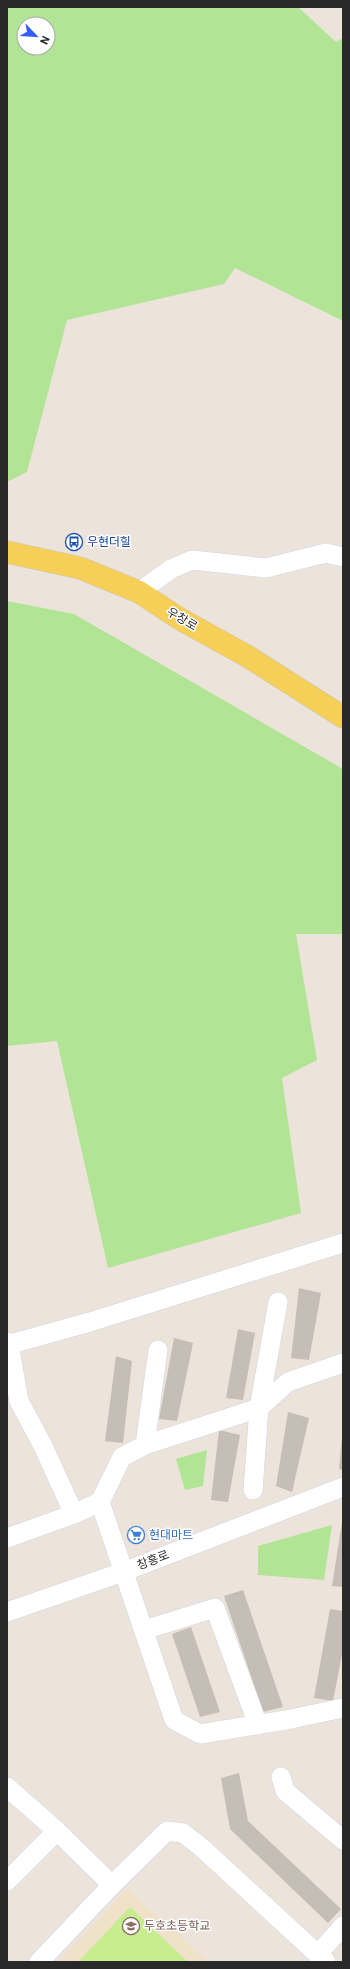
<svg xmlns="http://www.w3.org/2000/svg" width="350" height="1969" font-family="Roboto,'Noto Sans KR',sans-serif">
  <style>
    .education { fill: #efe2c9 }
    .green { fill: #b1e595; fill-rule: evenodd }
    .pitch { fill: #c6ed90 }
    .building { fill: #c4beb6 }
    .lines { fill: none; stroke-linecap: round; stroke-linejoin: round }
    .minor-casing { stroke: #d0d4e3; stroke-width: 20 }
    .major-casing { stroke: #c7c7c7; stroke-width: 23 }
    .minor { stroke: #fff; stroke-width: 19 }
    .major { stroke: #f5cf57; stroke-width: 22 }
    .labels { text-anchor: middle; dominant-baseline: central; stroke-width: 3; stroke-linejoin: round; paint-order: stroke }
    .transit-label { font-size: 12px; fill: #164399; stroke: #fff; text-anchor: start }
    .street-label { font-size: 12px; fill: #292929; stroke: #fff }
    .shop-label { font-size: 12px; fill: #366cbe; stroke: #fff; text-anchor: start }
    .education-label { font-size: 12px; fill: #785e54; stroke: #fff; text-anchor: start }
  </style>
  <rect width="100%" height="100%" fill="#ece4db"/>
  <path class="education" d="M127 1889 209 1962H59Z"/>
  <path class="green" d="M7 7H298L336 42 343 38V321L235 268 224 284 67 320 27 472 7 482ZM24 24H48V48H24Z
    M7 601 74 614 343 769V934H296L317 1060 282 1078 301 1213 108 1268 57 1041 7 1046Z
    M207 1450 203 1486 185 1490 176 1459Z
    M332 1525 324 1580 258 1575V1546Z"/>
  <path class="pitch" d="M130 1907 188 1962H78Z"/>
  <path class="building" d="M299 1288 321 1293 309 1360 291 1358Z
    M238 1329 255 1333 243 1400 226 1398Z
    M174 1338 193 1343 177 1421 159 1419Z
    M116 1356 132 1361 123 1443 105 1441Z
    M288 1412 309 1418 292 1492 276 1486Z
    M219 1430 240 1435 228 1502 211 1500Z
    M342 1437H343V1470L339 1469Z
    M342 1522H343V1587L332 1586Z
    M243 1590 283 1707 263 1712 224 1596Z
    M330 1609 343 1611V1649L333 1701 314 1698Z
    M191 1627 220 1712 200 1717 172 1634Z
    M239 1773 248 1821 341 1909 328 1923 230 1829 221 1778Z"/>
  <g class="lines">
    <g class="minor-casing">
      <path id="minor" d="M139 592 171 569 192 560 266 568 326 553 343 557
        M7 1342 9 1344 19 1401 43 1446 74 1514
        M7 1345 90 1322 343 1243
        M259 1408 278 1302
        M259 1408 288 1382 343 1363
        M145 1445 259 1408 253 1490
        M100 1502 122 1457 145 1445 158 1350
        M7 1538 74 1514 100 1502 174 1720 200 1734 286 1720 343 1708
        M7 1612 123 1572 343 1487
        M144 1630 215 1608 258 1725
        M281 1777 285 1791 343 1840
        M7 1787 57 1831 112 1885
        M7 1881 57 1831
        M318 1954 343 1926
        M39 1962 112 1885 167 1831 183 1833 201 1847 326 1962"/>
    </g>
    <g class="major-casing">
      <path id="major" d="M7 552 80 568 139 592 180 619 247 656 343 717"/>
    </g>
    <use href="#minor" class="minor"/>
    <use href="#major" class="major"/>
  </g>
  <defs>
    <g id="bus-ring" transform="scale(0.9)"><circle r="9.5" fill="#fff" stroke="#1a4fb4" stroke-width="1.5"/><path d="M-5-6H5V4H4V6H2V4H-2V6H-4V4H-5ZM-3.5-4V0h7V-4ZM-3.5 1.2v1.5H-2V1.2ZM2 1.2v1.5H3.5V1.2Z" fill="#1a4fb4"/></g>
    <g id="supermarket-ring" transform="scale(0.9)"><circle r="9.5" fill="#fff" stroke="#3f7fe0" stroke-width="1.5"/><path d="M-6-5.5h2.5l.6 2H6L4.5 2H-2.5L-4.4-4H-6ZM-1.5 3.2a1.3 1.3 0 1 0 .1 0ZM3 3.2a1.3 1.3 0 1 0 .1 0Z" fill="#3f7fe0"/></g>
    <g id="school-ring" transform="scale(0.9)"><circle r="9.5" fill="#fff" stroke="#8d6e63" stroke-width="1.5"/><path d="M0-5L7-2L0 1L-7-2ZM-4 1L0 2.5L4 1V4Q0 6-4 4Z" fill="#8d6e63"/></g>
  </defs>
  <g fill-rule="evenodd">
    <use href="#bus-ring" x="74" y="542"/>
    <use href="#supermarket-ring" x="136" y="1535"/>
    <use href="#school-ring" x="131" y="1926"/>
  </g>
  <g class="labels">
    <g class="transit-label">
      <text x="87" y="542">우현더힐</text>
    </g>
    <g class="street-label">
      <text transform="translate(182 619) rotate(31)">우창로</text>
      <text transform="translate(153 1560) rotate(-21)">창흥로</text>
    </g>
    <g class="shop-label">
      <text x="149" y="1535">현대마트</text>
    </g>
    <g class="education-label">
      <text x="144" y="1926">두호초등학교</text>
    </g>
  </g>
  <rect width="350" height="1969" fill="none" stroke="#292929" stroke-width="16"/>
  <g transform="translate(36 36) rotate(115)"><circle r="19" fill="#ffffff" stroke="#a9a9a9"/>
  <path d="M0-3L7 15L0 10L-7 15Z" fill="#355dff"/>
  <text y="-6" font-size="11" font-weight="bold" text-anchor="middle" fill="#292929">N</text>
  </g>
</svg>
